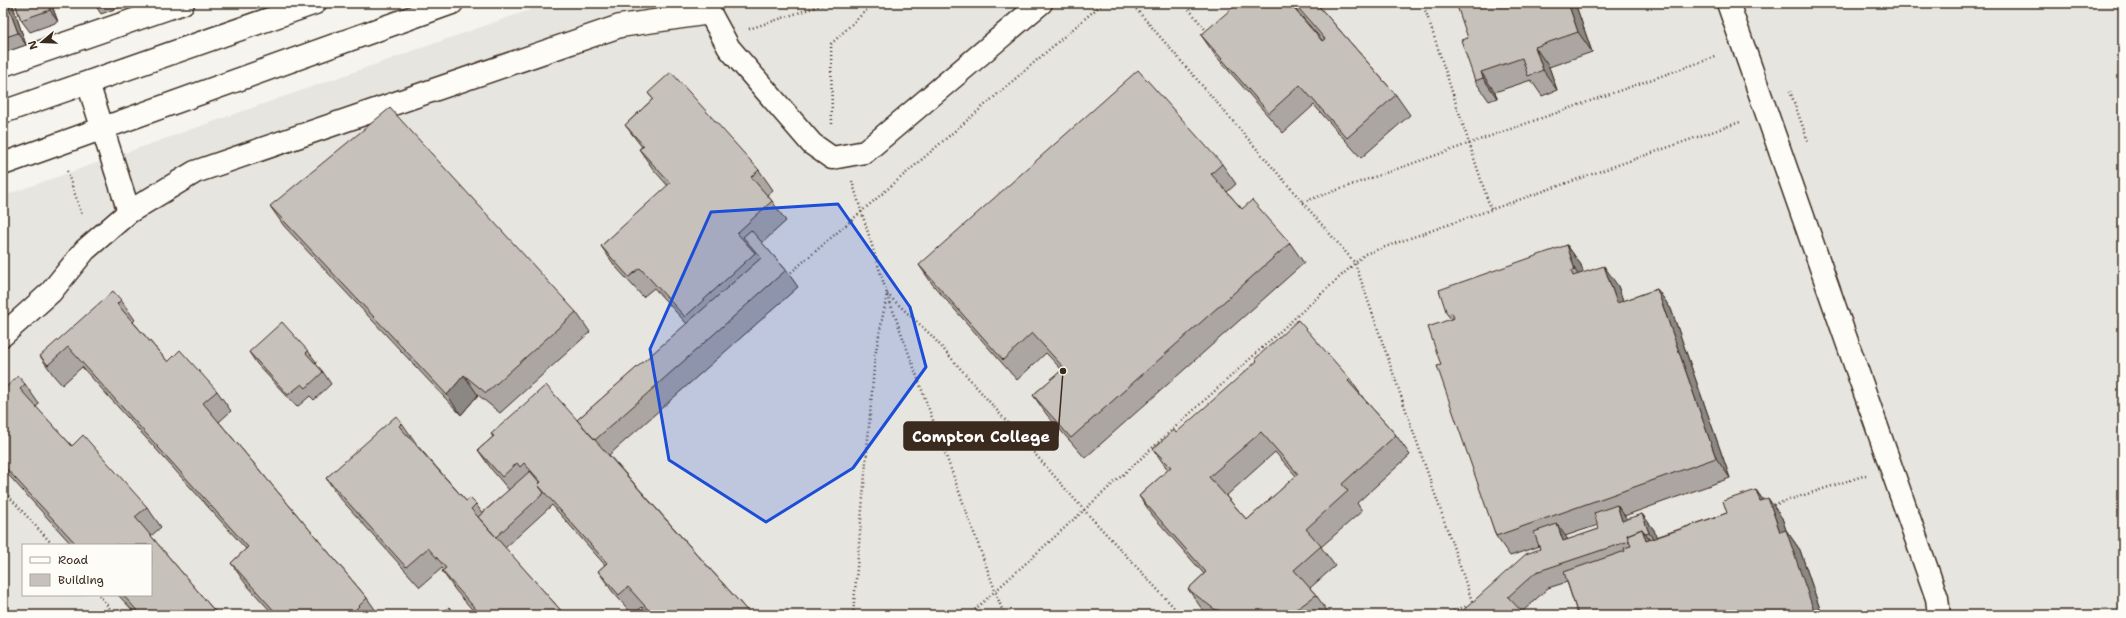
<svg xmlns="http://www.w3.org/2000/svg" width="2126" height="618" font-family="'Shantell Sans',sans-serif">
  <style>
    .built { fill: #e7e5df; fill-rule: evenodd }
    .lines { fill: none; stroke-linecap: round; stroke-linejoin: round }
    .minor-casing { stroke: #3b2a1e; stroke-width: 25 }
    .path { stroke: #3b2a1e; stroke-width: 2.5; stroke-dasharray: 1 3; stroke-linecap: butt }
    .minor { stroke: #fdfcf7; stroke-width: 22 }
    .wall { fill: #aba6a1; stroke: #3b2a1e; fill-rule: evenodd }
    .shaded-wall { fill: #8b8783; stroke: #3b2a1e }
    .building { fill: #c7c1bb; stroke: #3b2a1e; fill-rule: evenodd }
    .marked { fill: #1d4ed8; fill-opacity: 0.2; stroke: #1d4ed8; stroke-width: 3; stroke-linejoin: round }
    .leader { fill: none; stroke: #3b2a1e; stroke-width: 1.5 }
    .callout-dot { fill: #3b2a1e; stroke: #fdfcf7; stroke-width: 1.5 }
    .callout { fill: #3b2a1e; stroke: #3b2a1e; stroke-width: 1.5 }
    .callout-label { font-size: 16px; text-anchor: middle; font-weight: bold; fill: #fff }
  </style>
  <rect width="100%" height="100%" fill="#f5f4ee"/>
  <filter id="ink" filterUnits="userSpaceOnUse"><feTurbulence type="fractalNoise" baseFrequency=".025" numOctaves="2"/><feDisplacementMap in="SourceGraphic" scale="8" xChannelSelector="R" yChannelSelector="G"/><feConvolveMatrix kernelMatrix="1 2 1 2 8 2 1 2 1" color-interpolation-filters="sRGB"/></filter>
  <g filter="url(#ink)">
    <path class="built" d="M549 3H2123V615H3V196ZM23 545H151V595H23Z"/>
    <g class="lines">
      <g class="minor-casing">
        <path id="minor" d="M708 3 710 13 729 48 812 144 832 158 865 152 1041 3
          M1728 3 1937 598 1939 615
          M3 65 183 3
          M88 83 129 212
          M3 112 315 3
          M3 164 452 3
          M3 335 51 292 85 250 129 212 195 172 620 26 710 13"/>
      </g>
      <path class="path" d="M1131 3 1355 263 1473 604
        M1184 3 1208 33
        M1423 3 1491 210
        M749 29 828 3
        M1790 91 1808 141
        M832 124 831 44 874 3
        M67 171 82 215
        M852 181 887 294 1004 615
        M1303 202 1718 56
        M788 275 1103 3
        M887 294 931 335 1084 510 1181 615
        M3 490 53 545
        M1770 506 1866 475
        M99 595 115 615
        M853 615 875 356 887 294
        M969 615 1365 254 1740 122
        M1442 615 1470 605"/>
      <use href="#minor" class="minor"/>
    </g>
    <path class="wall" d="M3 3H12L26 45 3 53Z
      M15 3H51L58 22 30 32 21 20Z
      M94 3H132L101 14Z
      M1290 3H1316L1396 95 1410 115 1361 158 1314 105 1283 133 1215 55 1201 35 1322 41H1323Z
      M1575 3 1592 52 1549 67 1557 90 1542 96 1531 80 1495 92 1497 98 1489 101 1475 81 1468 38Z
      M648 93 759 170 773 190 767 195 772 201 786 221 762 243 786 270 798 287 609 455 751 615H649L642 607 633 615 612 591 598 571 605 565 552 505 505 548 565 615H477L456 591 442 571 444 570 442 568 420 587 340 498 326 478 402 423 416 443V444L466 501 476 504 482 513 509 490 492 470 478 450 493 437 491 434 577 420 687 324 654 288 643 297 615 266 601 246 668 186 653 169 639 149 642 147 625 125 653 99Z
      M1222 164 1236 184 1227 192 1242 209 1290 243 1304 263 1085 458 1047 415 1033 395 1062 370 1046 353 1017 380 933 285 919 265Z
      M270 206 576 312 590 332 500 413 478 395 461 415 284 226Z
      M1567 245 1581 265 1583 273 1618 286 1623 301 1657 289 1671 309 1730 478 1624 516 1627 519 1642 514 1654 530 1656 537 1727 513 1756 490 1763 500 1782 518 1786 530 1800 550 1822 615H1578L1567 582 1548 588 1522 612 1458 615 1540 549 1539 546 1510 556 1496 536 1441 365 1451 319 1447 314ZM1598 525 1599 529 1568 540 1565 536Z
      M121 300 135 320 133 322 168 362 217 391 231 411 219 422 367 598 379 615H274L245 583 231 563 246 549 82 367 62 385 54 376 40 356Z
      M308 351 317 363 316 364 323 372 331 384 314 400 310 396 297 407 257 364 249 352Z
      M1350 379 1364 399 1396 435 1410 455 1357 503 1362 511 1321 547 1335 566 1310 588 1316 595 1330 615H1210L1202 609 1188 589 1204 574 1153 516 1139 496 1168 470 1153 449 1176 433ZM1275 452 1296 476 1247 520 1226 496Z
      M25 384 39 404 36 407 72 446 147 507 161 527 151 536 218 615H137L118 595H151V545H72L3 469V390Z"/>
    <path class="shaded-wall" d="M7 3H12L26 45 18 33Z
      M47 3H51L58 22 50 10Z
      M1568 3H1575L1592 52 1578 32Z
      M1535 47 1549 67 1557 90 1543 70Z
      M1481 72 1495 92 1497 98 1483 78Z
      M1567 245 1581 265 1589 290 1575 270Z
      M1604 266 1618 286 1631 323 1617 303Z
      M1657 289 1671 309 1730 478 1716 458Z
      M464 375 478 395 461 415 447 395Z
      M1756 490 1770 510 1760 501Z
      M1768 498 1782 518 1786 530 1800 550 1822 615H1816L1815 614 1780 532Z
      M1617 505 1629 522 1622 521Z
      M1642 514 1654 530 1661 550 1649 533Z
      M1557 524 1569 541H1563Z
      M1642 529 1656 549 1646 541Z"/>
    <path class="building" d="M3 3H7L18 33 3 38Z
      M15 3H47L50 10 21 20Z
      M1238 3H1289L1322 41 1325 39 1294 3H1316L1396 95 1347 138 1300 85 1269 113 1201 35Z
      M1456 3H1568L1578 32 1535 47 1543 70 1528 76 1522 58 1481 72 1483 78 1475 81 1461 40 1468 38Z
      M1138 70 1222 164 1211 174 1242 209 1252 200 1290 243 1071 438 1033 395 1064 368 1032 333 1003 360 919 265Z
      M671 72 759 170 751 177 772 201 737 233 755 253 685 317 640 268 629 277 601 246 670 183 639 149 644 146 625 125 653 99 648 93Z
      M390 108 576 312 486 393 464 375 447 395 270 206Z
      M751 230 786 270 595 440 577 420 761 258 743 237Z
      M1567 245 1575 270 1571 271 1573 276 1604 266 1617 303 1657 289 1716 458 1496 536 1437 366 1441 365 1428 327 1454 318 1452 313 1447 314 1439 290Z
      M113 291 121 300 117 304 168 362 180 350 217 391 203 403 367 598 350 615H278L231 563 248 547 68 347 48 365 40 356Z
      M1298 320 1350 379 1348 381 1396 435 1342 484 1348 491 1306 529 1321 546 1294 570 1316 595 1300 607 1282 615H1235L1214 609 1188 589 1206 572 1139 496 1171 467 1153 449 1174 430 1176 433 1257 361 1255 359ZM1261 432 1298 474 1247 520 1209 477Z
      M282 322 308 351 306 353 323 372 306 388 302 384 288 395 249 352Z
      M18 376 25 384 20 389 72 446 83 435 147 507 135 517 218 615H141L123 595H151V545H77L3 465V390Z
      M546 385 751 615H653L628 587 619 595 598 571 607 563 538 485 541 482 524 463 520 467 517 463 502 477 478 450 494 436 491 434Z
      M396 416 402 423 399 426 466 501 470 498 476 504 471 509 565 615H481L442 571 446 568 428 548 406 567 326 478Z
      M530 471 540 483 538 485 544 493 496 537 478 517Z
      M1756 490 1760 501 1768 498 1780 532 1786 530 1815 614 1812 615H1597L1596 612 1589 615H1578L1564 572 1625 551 1624 548 1631 546 1627 535 1642 529 1646 541 1727 513 1723 501Z
      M1617 505 1622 521 1642 514 1649 533 1646 534 1645 532H1644L1642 529 1627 535 1629 541 1536 572 1508 597 1525 615H1458L1526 554 1540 549 1534 532 1557 524 1563 541 1599 529 1594 513Z
      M449 607 456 615H440Z"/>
  </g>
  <path class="marked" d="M838 204 910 307 926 367 853 468 766 522 669 460 650 349 711 212Z"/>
  <path class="leader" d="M1063 371L1058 436"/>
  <circle class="callout-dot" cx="1063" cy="371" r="4"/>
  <rect class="callout" x="904" y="422" width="154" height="28" rx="4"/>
  <g class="callout-label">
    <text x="981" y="442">Compton College</text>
  </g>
  <rect width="2126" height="618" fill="none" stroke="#fdfcf7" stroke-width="16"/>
  <rect x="8" y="8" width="2110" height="602" fill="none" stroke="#3b2a1e" stroke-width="1.5" filter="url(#ink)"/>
  <rect x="22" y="544" width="130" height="52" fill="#fdfcf7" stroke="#afa8a0"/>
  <rect x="30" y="557" width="20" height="6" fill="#fdfcf7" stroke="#afa8a0"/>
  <text x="58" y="564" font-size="12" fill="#3b2a1e">Road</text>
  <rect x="30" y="574" width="20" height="12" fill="#c7c1bb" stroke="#afa8a0"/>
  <text x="58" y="584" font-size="12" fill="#3b2a1e">Building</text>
  <g transform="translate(42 42) rotate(251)" stroke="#fdfcf7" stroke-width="3" paint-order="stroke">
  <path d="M0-3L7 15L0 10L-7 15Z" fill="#3b2a1e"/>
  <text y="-6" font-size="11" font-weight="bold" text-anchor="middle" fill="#3b2a1e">N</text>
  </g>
</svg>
